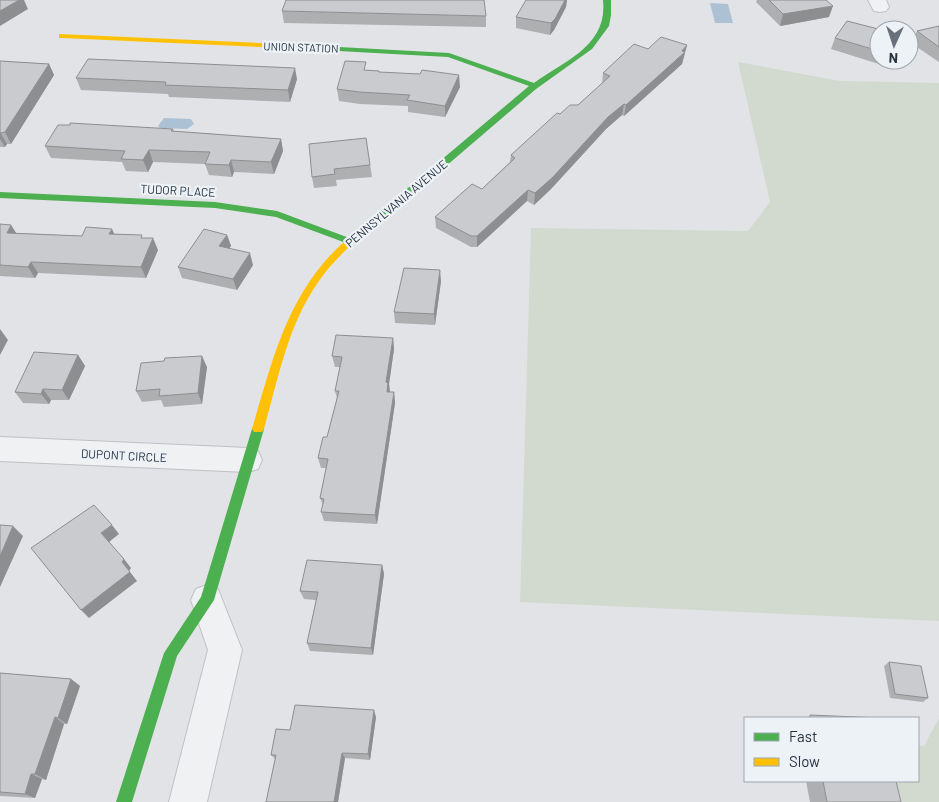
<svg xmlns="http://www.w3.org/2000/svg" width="939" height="802" font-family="Barlow,sans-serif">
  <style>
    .green { fill: #d2dad0 }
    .water { fill: #acc2d4 }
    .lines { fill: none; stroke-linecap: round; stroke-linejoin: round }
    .street-casing { stroke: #bfc1c4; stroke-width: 2 }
    .street { fill: #f0f1f3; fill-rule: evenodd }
    .fast { fill: #4caf50; fill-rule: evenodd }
    .slow { fill: #ffc107; fill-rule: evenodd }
    .wall { fill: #adafb1 }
    .shaded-wall { fill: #8d8e90 }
    .building { fill: #c9cbce; stroke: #8d8e90 }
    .labels { text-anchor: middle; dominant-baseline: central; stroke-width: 4.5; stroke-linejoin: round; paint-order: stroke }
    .far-street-label { font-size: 11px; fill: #263241; stroke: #edf2f6 }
    .street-label { font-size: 12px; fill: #263241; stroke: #edf2f6 }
  </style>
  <rect width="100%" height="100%" fill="#e1e3e6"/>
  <path class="green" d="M738 62 840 81 939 83V621L520 602 531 228 748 231 770 202Z
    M939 718V802H880L875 781H918V746H924Z"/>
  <path class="water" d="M710 3 728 4 733 23H715Z
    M164 118 191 119 194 124 187 129 160 128 158 126Z"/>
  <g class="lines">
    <g class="street-casing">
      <path id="street" d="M868 0H886L889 7 886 11 880 12 874 11Z
        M0 437 248 448 258 451 262 460 258 469 248 472 0 461Z
        M207 585 218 589 242 650 207 802H169L208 650 191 600 196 589Z"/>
    </g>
    <use href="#street" class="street"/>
    <path class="fast" d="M603 0H611V15L609 26 592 49 536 89 397 208 373 225 368 222 370 220 529 86 448 57 284 48 280 46 284 44 449 53 534 83C565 60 608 46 603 0Z
      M0 192 215 202 277 211 352 239 354 241 352 243H346L276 217 215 208 0 198Z
      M258 424 262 426 264 429 214 600 177 656 132 802H116L164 653 201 597 252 429 254 426Z"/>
    <path class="slow" d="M59 34 284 44 288 46 284 48 62 38H59Z
      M373 219 378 222 376 224C355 241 334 259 319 281 288 324 278 379 264 429L262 432H254L252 429C273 358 288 291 346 240 354 233 363 222 373 219Z"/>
  </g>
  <path class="wall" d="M526 0H567L566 7 554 30 550 35 516 28V17Z
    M757 0H826L829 17 780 26 756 2Z
    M282 11 486 16V27L284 23Z
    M939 26V62L911 43 917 31Z
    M879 30V60H881L879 64 831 49 835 38Z
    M687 45 682 64 624 116 622 115 606 129 551 189 534 205 527 201 477 247H471L436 228 435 217 482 189 510 162 511 155 560 114 578 105 602 84 603 73 648 49Z
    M0 61 49 64 54 75 11 144H7L5 147H0Z
    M367 70 379 71 380 72 460 87 445 117 408 112V106L360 104 339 101 337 89Z
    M76 78 297 79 290 102 169 97 168 94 81 90Z
    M173 129 174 131 281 139 283 151 274 174 234 172 232 177 209 175 205 164 153 162 148 172 126 171 122 162 51 158 45 146Z
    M366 138 372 177 336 180 337 186 314 188 312 177Z
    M0 224 11 225 16 233 82 236 115 234 143 238 158 250 146 278 38 273 35 278 0 276Z
    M227 235 231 246 229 248 253 265 237 290 182 278 178 267Z
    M441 281 435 325 395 323 394 312Z
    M393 338 394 349 389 384 390 392H394L395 403 377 524 324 521 321 512 323 505 320 498 326 468H321L318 458 327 437 337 398 335 391 340 367H335L332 356Z
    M78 355 85 366 69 400H51L49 404 23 403 15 392Z
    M207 367 202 404 164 407 161 400 142 402 136 391Z
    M382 565 384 574 373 655 310 651 307 643 316 600 304 599 300 591Z
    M889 662 928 698 923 702 890 698 884 666Z
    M0 673 71 679 80 686 67 724H64L46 780 42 779 35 798 0 796Z
    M376 717 370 760 345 758 338 802H266L275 759 271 755 290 730Z
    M806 781H896L901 802H810Z"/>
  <path class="shaded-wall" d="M19 0H24L28 9 0 26V11Z
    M565 0H567L566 7 554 30 550 35 551 23Z
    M833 6 829 17 780 26 783 14Z
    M687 45 682 64 624 116 626 105Z
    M49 64 54 75 11 144 5 132Z
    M295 68 297 79 290 102 288 90Z
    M459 75 460 87 445 117V106Z
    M624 104 622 115 606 129 551 189 534 205 535 193 608 117Z
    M0 132 7 144 5 147 0 139Z
    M281 139 283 151 274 174 271 162Z
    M149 150 153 162 148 172 143 160Z
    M231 160 234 172 232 177 229 165Z
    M528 190 527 201 477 247V236Z
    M11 225 18 236 7 233Z
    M112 229 117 240 109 234Z
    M227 235 231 246 222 257 219 246Z
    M153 238 158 250 146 278 141 267Z
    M250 253 253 265 237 290 233 279Z
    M31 262 38 273 35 278 28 267Z
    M440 270 441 281 435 325 434 314Z
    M0 329 8 340 0 355Z
    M393 338 394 349 389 384 390 393 388 402 386 382Z
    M78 355 85 366 69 400 62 390Z
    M202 356 207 367 202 404 198 393Z
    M43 389 51 400 49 404 41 394Z
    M394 392 395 403 377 524 375 515Z
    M112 525 119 534 109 542 101 533Z
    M13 526 23 536 0 587V556Z
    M124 559 131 568 129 571 122 562Z
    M382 565 384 574 373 655 371 648Z
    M130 572 137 581 89 618 81 610Z
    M71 679 80 686 67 724 58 718Z
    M374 710 376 717 370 760 368 754Z
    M55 717 64 724 46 780 35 774Z
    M342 753 345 758 338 802H334Z
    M31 774 42 779 35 798 25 794Z"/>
  <path class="building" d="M0 0H19L0 11Z
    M286 0H484L486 16 282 11Z
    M526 0H565L555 19 551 23 516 17Z
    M769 0H826L833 6 783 14Z
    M847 21 882 30H879V51L835 38Z
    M939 26V47L917 31Z
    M661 37 687 45 682 51 685 52 626 105 624 104 608 117 553 177 535 193 528 190 477 236H471L435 217 472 184 482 189 515 158 511 155 557 113 560 114 570 105H578L610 76 603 73 634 44 648 49Z
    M88 59 295 68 288 90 165 85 166 82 76 78Z
    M0 61 49 64 5 132 0 133Z
    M345 61 366 62 364 70 379 71V72L420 74 422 70 459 75 445 106 407 100 410 95 359 92 337 89Z
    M70 123 173 129 171 131 281 139 271 162 231 160 229 165 205 164 210 152 149 150 143 160 121 159 125 151 45 146 58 125H70Z
    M366 138 370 165 334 169 335 174 312 177 309 144Z
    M0 224 11 225 7 233 82 236 86 227 112 229 109 234 142 235 141 238H153L141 267 31 262 28 267 0 265Z
    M204 229 227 235 219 246 250 253 233 279 178 267Z
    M404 268 440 270 434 314 394 312Z
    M336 335 393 338 386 382 388 383 387 392H394L375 515 321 512 324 499 320 498 328 459 318 458 323 437H327L339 391H335L342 357 332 356Z
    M34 352 78 355 62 390 43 389 41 394 15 392Z
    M202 356 198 393 159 396 160 389 136 391 141 363 164 361 165 358Z
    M94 505 112 525 101 533 124 559 122 562 130 572 81 610 31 548Z
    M0 525 13 526 0 556Z
    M307 560 382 565 371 648 307 643 318 592 300 591Z
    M889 662 921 666 928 698 895 694Z
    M0 673 71 679 58 718 55 717 35 774H31L25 794 0 792Z
    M295 705 374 710 368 754 342 753 334 802H266L276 755H271L276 729 290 730Z
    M810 715 880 718H810Z
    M823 781H896L901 802H827Z"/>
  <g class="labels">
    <g class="far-street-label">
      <text transform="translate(301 47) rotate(2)">UNION STATION</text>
    </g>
    <g class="street-label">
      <text transform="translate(178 190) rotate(3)">TUDOR PLACE</text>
      <text transform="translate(396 203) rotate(-40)">PENNSYLVANIA AVENUE</text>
      <text transform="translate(124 455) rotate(3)">DUPONT CIRCLE</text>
    </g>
  </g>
  <rect x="744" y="717" width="175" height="65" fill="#edf2f6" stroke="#9da5ae"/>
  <rect x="754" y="733" width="25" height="8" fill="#4caf50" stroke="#9da5ae"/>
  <text x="789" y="742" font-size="15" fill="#263241">Fast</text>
  <rect x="754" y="758" width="25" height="8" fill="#ffc107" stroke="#9da5ae"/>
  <text x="789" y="767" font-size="15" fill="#263241">Slow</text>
  <g transform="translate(894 45) rotate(183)"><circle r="24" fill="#edf2f6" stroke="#9da5ae"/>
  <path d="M0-4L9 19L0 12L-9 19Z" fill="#67707b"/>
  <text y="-8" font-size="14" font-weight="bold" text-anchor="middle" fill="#263241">N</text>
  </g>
</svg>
